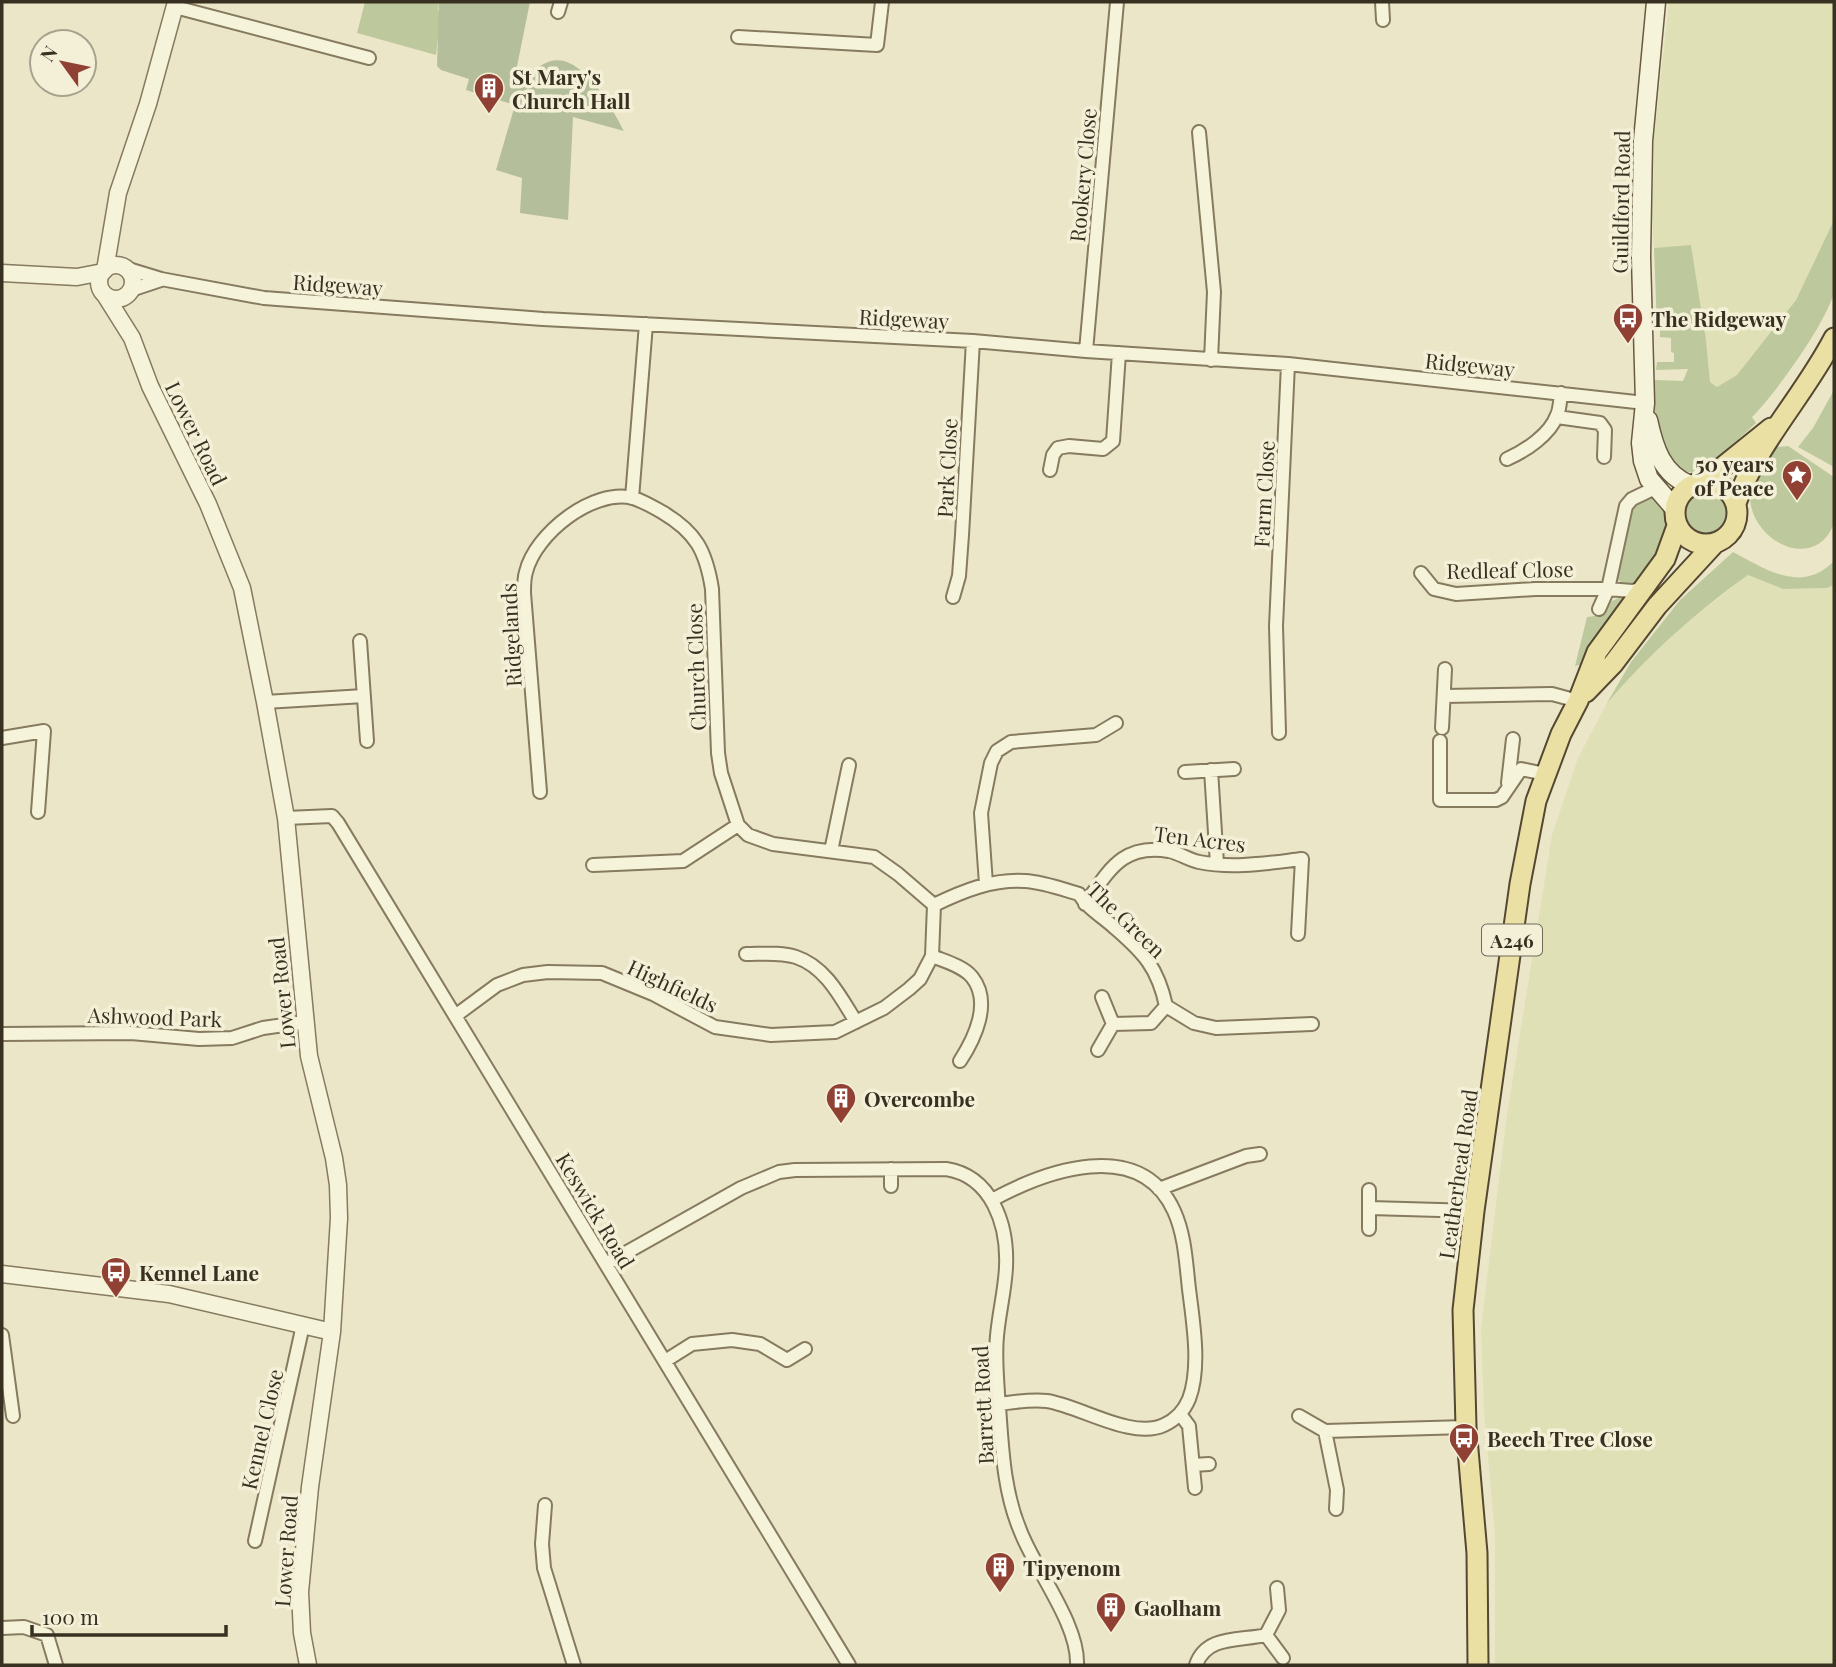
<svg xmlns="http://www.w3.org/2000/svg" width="1836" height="1667" font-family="'Playfair Display',serif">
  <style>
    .farmland { fill: #e0e0b6 }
    .green { fill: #bdc99d }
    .cemetery { fill: #b5be9b }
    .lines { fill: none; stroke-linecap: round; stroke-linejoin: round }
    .minor-casing { stroke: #867a5f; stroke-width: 16 }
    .tertiary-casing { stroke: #867a5f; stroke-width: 19 }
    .secondary-casing { stroke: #685b42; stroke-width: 21 }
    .primary-casing { stroke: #544832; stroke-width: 23 }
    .minor { stroke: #f6f3db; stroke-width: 12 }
    .tertiary { stroke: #f6f3db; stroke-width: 16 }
    .secondary { stroke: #f6f3db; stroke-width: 18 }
    .primary { stroke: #ebe0a4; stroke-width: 19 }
    .labels { text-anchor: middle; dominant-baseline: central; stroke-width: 7; stroke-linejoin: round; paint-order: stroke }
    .shield { fill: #f3f0d7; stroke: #706a58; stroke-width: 2 }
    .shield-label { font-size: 19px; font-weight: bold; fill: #383021 }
    .poi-label { font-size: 21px; font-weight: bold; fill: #383021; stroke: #f3f0d7; text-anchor: start }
    .street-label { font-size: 21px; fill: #383021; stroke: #f3f0d7 }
  </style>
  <rect width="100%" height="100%" fill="#ebe6c8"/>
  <path class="farmland" d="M1669 2H1834V220L1796 300 1737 375 1717 387 1710 382 1706 340 1691 246 1654 248 1652 214 1654 137Z
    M1748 575 1783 589 1827 588 1834 585V1665H1495V1536L1484 1411 1481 1329 1506 1121 1552 835 1578 758 1607 703 1630 676 1687 622Z"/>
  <path class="green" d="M365 2H439L438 10 441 12 436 55 357 33Z
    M1834 220C1834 243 1836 268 1834 291 1830 318 1773 397 1752 417L1756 423 1703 472C1660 482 1651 410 1655 380L1683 381 1688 369 1656 370 1657 362H1674V353L1671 352V338L1660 337V329L1657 328 1654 248 1691 245 1706 340 1710 382 1717 387 1737 375 1796 300Z
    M1834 390V467L1798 447 1813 428Z
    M1788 446 1834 477C1834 491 1836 514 1833 526 1810 579 1732 530 1754 478 1759 467 1770 456 1777 447Z
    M1685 513a21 21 0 1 1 42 0a21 21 0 1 1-42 0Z
    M1650 495 1661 498C1663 503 1668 508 1669 513 1674 535 1639 604 1616 578L1633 507 1639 499Z
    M1733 552C1767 570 1802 594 1834 561V585L1827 588 1783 589 1748 575C1696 612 1649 654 1607 703L1631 662 1680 600Z
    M1629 593 1583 664 1575 666 1587 617 1601 615 1612 601Z"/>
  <path class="cemetery" d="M439 2H530L513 86C527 82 534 67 548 62 580 49 613 109 624 131L573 117 568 220 520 213 522 178 496 170 515 105 466 90 469 79 441 70 437 66Z"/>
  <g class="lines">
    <g class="minor-casing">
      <path id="minor" d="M1382 2 1383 20
        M175 7 369 58
        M558 12 561 2
        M738 37 877 45 882 2
        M1199 132 1214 292 1211 360
        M125 268 161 279 264 298 543 319 973 341 1086 351 1288 364 1645 403
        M131 290 161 280
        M1086 351 1117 2
        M1557 417 1600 423 1605 430 1604 457
        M1507 459C1525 451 1550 435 1557 415 1560 409 1560 400 1561 393
        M1050 470 1053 455 1058 448 1069 446 1103 449 1113 441 1119 353
        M632 498 646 324
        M1421 573 1434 589 1456 594 1535 589H1608L1599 609
        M1644 588 1632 591 1608 589 1626 506 1632 499 1655 488
        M953 597 959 576 962 535 973 341
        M360 641 367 741
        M1445 696 1552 694 1578 701
        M265 702 364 696
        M1442 728 1445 669
        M1279 733 1276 626 1288 364
        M2 738 44 731 38 812
        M1440 741V800H1496L1502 797 1521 769 1545 774
        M1211 770 1217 864
        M1185 772 1234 769
        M1508 783 1513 739
        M540 792 524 593C524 586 524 578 526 572 535 534 593 488 633 498 643 501 653 507 662 512 696 532 706 551 712 589L718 753 721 773 738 825 748 835 773 844 874 857 898 874 934 905
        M286 818 332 816 338 823 849 1665
        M831 851 849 765
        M593 865 683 861 738 825
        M986 884 981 813 991 763 997 751 1011 742 1096 735 1116 723
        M1085 904C1109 871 1122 843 1169 851 1179 853 1189 860 1199 862 1233 869 1268 863 1302 859L1298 934
        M934 905C963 891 992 879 1025 881 1043 882 1062 889 1079 894 1088 909 1102 916 1115 928 1144 953 1158 968 1166 1006L1194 1023 1216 1028 1312 1024
        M746 954C762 954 781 952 796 957 826 967 841 998 856 1022
        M932 956C944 961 963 966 972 977 992 1002 975 1038 960 1061
        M1102 997 1113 1024
        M455 1016 497 985 523 975 548 972 602 973 653 994 715 1027 771 1035 835 1032 884 1008 909 989 920 979 932 956 934 905
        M1113 1024 1151 1023 1166 1006
        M2 1034 131 1033 199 1039 232 1038 263 1028 305 1022
        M1098 1050 1113 1024
        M891 1169V1186
        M1159 1189 1246 1156 1260 1154
        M992 1200C1045 1171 1140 1136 1174 1211 1185 1235 1186 1263 1189 1289 1193 1322 1201 1367 1189 1399 1184 1411 1175 1420 1164 1425 1132 1440 1080 1406 1047 1401 1031 1399 1015 1402 999 1404
        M1370 1208 1474 1211
        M1369 1229V1190
        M606 1264 741 1188 779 1172 795 1170 946 1169C992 1176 1008 1225 1006 1267 1005 1290 999 1313 997 1336 995 1355 997 1375 998 1394 1002 1440 1002 1487 1020 1530 1035 1570 1079 1624 1077 1665
        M2 1335 13 1416
        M665 1361 692 1344 732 1340 760 1344 787 1360 805 1349
        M1180 1414 1189 1426 1195 1488
        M1299 1416 1325 1431
        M1193 1465 1209 1464
        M545 1505 542 1544 544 1568 574 1665
        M1336 1509 1337 1490 1325 1431 1466 1427
        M255 1541 303 1325
        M2 1628 24 1627 47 1635 56 1665
        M1266 1635 1283 1658
        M1196 1665C1206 1635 1240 1641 1266 1635L1279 1610 1277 1588"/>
    </g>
    <g class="tertiary-casing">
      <path id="tertiary" d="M99 282a17 17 0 1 1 34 0a17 17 0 1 1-34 0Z
        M105 270 118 193 148 104 176 2
        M2 273 77 277 103 272
        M105 295 132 338 150 386 208 504 242 588 265 702 286 818 309 1056 334 1158 338 1185 339 1218 332 1332 310 1487 300 1592 302 1633 308 1665
        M2 1274 169 1294 332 1332"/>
    </g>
    <g class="secondary-casing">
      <path id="secondary" d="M1656 2 1643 141 1641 257 1645 403 1641 443 1643 461 1649 479 1675 509
        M1648 420C1654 448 1662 474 1690 485"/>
    </g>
    <g class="primary-casing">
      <path id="primary" d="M1675 513a31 31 0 1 1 62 0a31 31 0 1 1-62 0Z
        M1704 482 1771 428
        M1736 503C1758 442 1804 396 1834 338
        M1586 692 1613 664 1657 606 1715 543
        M1478 1665 1477 1553 1466 1427 1463 1310 1474 1211 1520 884 1536 801 1561 734 1578 701 1597 652 1665 559 1677 526"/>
    </g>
    <use href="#minor" class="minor"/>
    <use href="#tertiary" class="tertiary"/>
    <use href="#secondary" class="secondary"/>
    <use href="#primary" class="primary"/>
  </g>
  <defs>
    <g id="building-pin" transform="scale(1.575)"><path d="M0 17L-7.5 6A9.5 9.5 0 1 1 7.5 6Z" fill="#904133" stroke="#f3f0d7"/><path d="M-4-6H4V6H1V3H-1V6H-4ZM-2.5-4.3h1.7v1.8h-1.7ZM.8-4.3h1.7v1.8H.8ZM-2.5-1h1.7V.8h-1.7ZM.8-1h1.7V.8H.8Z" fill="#fff"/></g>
    <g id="bus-pin" transform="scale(1.575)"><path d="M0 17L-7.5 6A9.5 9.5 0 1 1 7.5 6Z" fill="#904133" stroke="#f3f0d7"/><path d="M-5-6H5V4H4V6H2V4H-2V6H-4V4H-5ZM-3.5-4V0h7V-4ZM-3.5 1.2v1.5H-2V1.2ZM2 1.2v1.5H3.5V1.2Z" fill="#fff"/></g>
    <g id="sight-pin" transform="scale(1.575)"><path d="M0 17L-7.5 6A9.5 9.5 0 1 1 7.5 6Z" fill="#904133" stroke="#f3f0d7"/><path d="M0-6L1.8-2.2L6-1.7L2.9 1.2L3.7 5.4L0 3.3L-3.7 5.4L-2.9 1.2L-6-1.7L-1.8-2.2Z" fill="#fff"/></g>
  </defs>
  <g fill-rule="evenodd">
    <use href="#building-pin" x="489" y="88"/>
    <use href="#bus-pin" x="1628" y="318"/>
    <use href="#sight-pin" x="1797" y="475"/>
    <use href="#building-pin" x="841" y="1098"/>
    <use href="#bus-pin" x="116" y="1272"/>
    <use href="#bus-pin" x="1464" y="1438"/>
    <use href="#building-pin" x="1000" y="1567"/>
    <use href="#building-pin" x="1111" y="1607"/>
  </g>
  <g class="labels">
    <rect class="shield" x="1482" y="924.5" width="60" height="31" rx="5"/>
    <g class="shield-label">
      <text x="1512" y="940">A246</text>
    </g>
    <g class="poi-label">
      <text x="512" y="76">St Mary's<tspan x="512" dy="24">Church Hall</tspan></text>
      <text x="1651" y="318">The Ridgeway</text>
      <text x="1774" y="463" text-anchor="end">50 years<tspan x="1774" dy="24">of Peace</tspan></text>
      <text x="864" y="1098">Overcombe</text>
      <text x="139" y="1272">Kennel Lane</text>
      <text x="1487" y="1438">Beech Tree Close</text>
      <text x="1023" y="1567">Tipyenom</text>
      <text x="1134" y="1607">Gaolham</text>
    </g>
    <g class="street-label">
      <text transform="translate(1082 175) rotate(-85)">Rookery Close</text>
      <text transform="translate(1620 202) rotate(-89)">Guildford Road</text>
      <text transform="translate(338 284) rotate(4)">Ridgeway</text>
      <text transform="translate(904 318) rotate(3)">Ridgeway</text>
      <text transform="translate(1470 364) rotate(6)">Ridgeway</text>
      <text transform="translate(197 433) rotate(64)">Lower Road</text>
      <text transform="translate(946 468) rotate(-87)">Park Close</text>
      <text transform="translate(1263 494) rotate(-87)">Farm Close</text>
      <text transform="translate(1510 569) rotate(-1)">Redleaf Close</text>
      <text transform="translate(510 635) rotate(-93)">Ridgelands</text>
      <text transform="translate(695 667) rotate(-92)">Church Close</text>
      <text transform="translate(1200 838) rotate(7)">Ten Acres</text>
      <text transform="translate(1127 919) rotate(44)">The Green</text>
      <text transform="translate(673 985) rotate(25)">Highfields</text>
      <text transform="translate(281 993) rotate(-96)">Lower Road</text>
      <text transform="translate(155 1016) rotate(2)">Ashwood Park</text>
      <text transform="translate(1457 1174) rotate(-82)">Leatherhead Road</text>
      <text transform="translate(596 1210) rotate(59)">Keswick Road</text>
      <text transform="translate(982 1405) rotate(-93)">Barrett Road</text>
      <text transform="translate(261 1429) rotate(-77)">Kennel Close</text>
      <text transform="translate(285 1551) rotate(-86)">Lower Road</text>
    </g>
  </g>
  <rect width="1836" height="1667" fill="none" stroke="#383021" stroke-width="7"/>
  <g transform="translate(63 63) rotate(303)"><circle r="33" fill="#f3f0d7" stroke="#a8a38e" stroke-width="2"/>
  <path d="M0-5L12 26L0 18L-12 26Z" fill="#904133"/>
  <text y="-10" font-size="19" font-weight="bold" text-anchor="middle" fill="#383021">N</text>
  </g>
  <path d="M32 1625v10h194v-10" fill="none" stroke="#383021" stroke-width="3.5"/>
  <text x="42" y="1625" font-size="21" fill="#383021" stroke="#f3f0d7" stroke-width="5" paint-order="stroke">100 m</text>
</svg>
